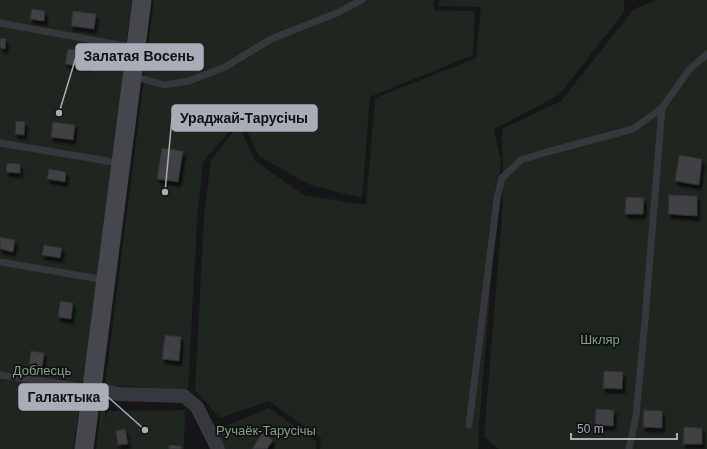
<svg xmlns="http://www.w3.org/2000/svg" width="707" height="449" font-family="Arial,sans-serif">
  <style>
    .green { fill: #1e261f }
    .building { fill: #404145; stroke: #303034; filter: url(#shadow) }
    .lines { fill: none; stroke-linecap: round; stroke-linejoin: round }
    .lane { stroke: #37383d; stroke-width: 7 }
    .street { stroke: #37383d; stroke-width: 14 }
    .secondary { stroke: #45474d; stroke-width: 19 }
    .labels { text-anchor: middle; dominant-baseline: central; stroke-width: 3.5; stroke-linejoin: round; paint-order: stroke }
    .park-label { font-size: 13px; fill: #7fa381; stroke: #111113 }
    .leader { fill: none; stroke: #a8adb8; stroke-width: 1.5 }
    .callout-dot { fill: #a8adb8; stroke: #111113; stroke-width: 1.5 }
    .callout { fill: #a8adb8; stroke: #a8adb8; stroke-width: 1.5 }
    .callout-label { font-size: 14px; text-anchor: middle; font-weight: bold; fill: #111 }
  </style>
  <defs>
    <filter id="shadow"><feDropShadow dx="2.5" dy="4.5" stdDeviation="1" flood-color="#0009"/></filter>
  </defs>
  <rect width="100%" height="100%" fill="#161618"/>
  <path class="green" d="M0 0H132L90 333 73 449H0Z
    M154 0H434V10L475 11 473 55 370 97 362 198 310 185 259 156 241 118 203 162 197 221 188 390 105 385Z
    M439 0H624V12L559 95 494 129 501 161 479 425 478 449H320L321 438 269 401 220 418 195 390 204 216 211 160 239 125 255 161 304 195 366 205 375 98 476 58 481 7 438 6Z
    M656 0H707V449H499L484 437 503 202 502 129 561 101 634 9Z
    M101 407 105 408V421L107 411 185 410 184 449H96Z
    M269 408 317 442 316 449H212L216 430Z"/>
  <path class="building" d="M32 9 45 11 44 21 30 19Z
    M73 11 96 14 94 29 71 26Z
    M0 38 6 39 5 49 0 48Z
    M68 49 90 52 88 67 65 64Z
    M16 121 25 122 24 135 15 134Z
    M53 122 75 125 73 140 51 137Z
    M162 148 183 151 178 182 157 179Z
    M679 155 702 159 699 185 675 181Z
    M7 163 20 164V173L6 172Z
    M49 169 66 172 65 182 47 179Z
    M669 195 697 196V216L668 214Z
    M626 197 644 198 643 214H625Z
    M0 237 15 240 13 252 0 249Z
    M44 245 62 248 60 258 42 255Z
    M60 301 73 303 71 319 58 317Z
    M165 335 181 337 179 361 162 359Z
    M31 351 44 353 42 369 29 367Z
    M604 371 623 372 622 389 603 388Z
    M596 409 614 410 613 426 595 425Z
    M644 410 662 411V428L643 427Z
    M684 427 702 428V444H683Z
    M125 429 128 444 118 445 116 431Z
    M262 433 273 440 267 449H252Z
    M169 445 181 446V449H169Z"/>
  <g class="lines">
    <path class="lane" d="M0 23 136 48
      M133 76 164 85 189 81 225 67 271 39 337 13 362 0
      M0 143 119 163
      M0 262 106 280
      M0 375 91 388
      M469 425 497 199 502 178 521 160 547 152 633 129 662 108 689 70 707 54
      M629 449 636 416 645 320 662 108"/>
    <path class="street" d="M92 389 119 394 184 396 197 407 218 449"/>
    <path class="secondary" d="M84 449 142 0"/>
  </g>
  <g class="labels">
    <g class="park-label">
      <text x="600" y="339">Шкляр</text>
      <text x="42" y="370">Доблесць</text>
      <text x="266" y="430">Ручаёк-Тарусічы</text>
    </g>
  </g>
  <path class="leader" d="M59 113L76 57M165 192L172 118M145 430L108 397"/>
  <g class="callout-dot">
    <circle cx="59" cy="113" r="4"/>
    <circle cx="165" cy="192" r="4"/>
    <circle cx="145" cy="430" r="4"/>
  </g>
  <g class="callout">
    <rect x="76" y="44" width="127" height="26" rx="4"/>
    <rect x="172" y="105" width="145" height="26" rx="4"/>
    <rect x="19" y="384" width="89" height="26" rx="4"/>
  </g>
  <g class="callout-label">
    <text x="139" y="61">Залатая Восень</text>
    <text x="244" y="123">Ураджай-Тарусічы</text>
    <text x="64" y="402">Галактыка</text>
  </g>
  <path d="M571 433v6h106v-6" fill="none" stroke="#a8adb8" stroke-width="2"/>
  <text x="577" y="433" font-size="12" fill="#a8adb8" stroke="#111113" stroke-width="3" paint-order="stroke">50 m</text>
</svg>
